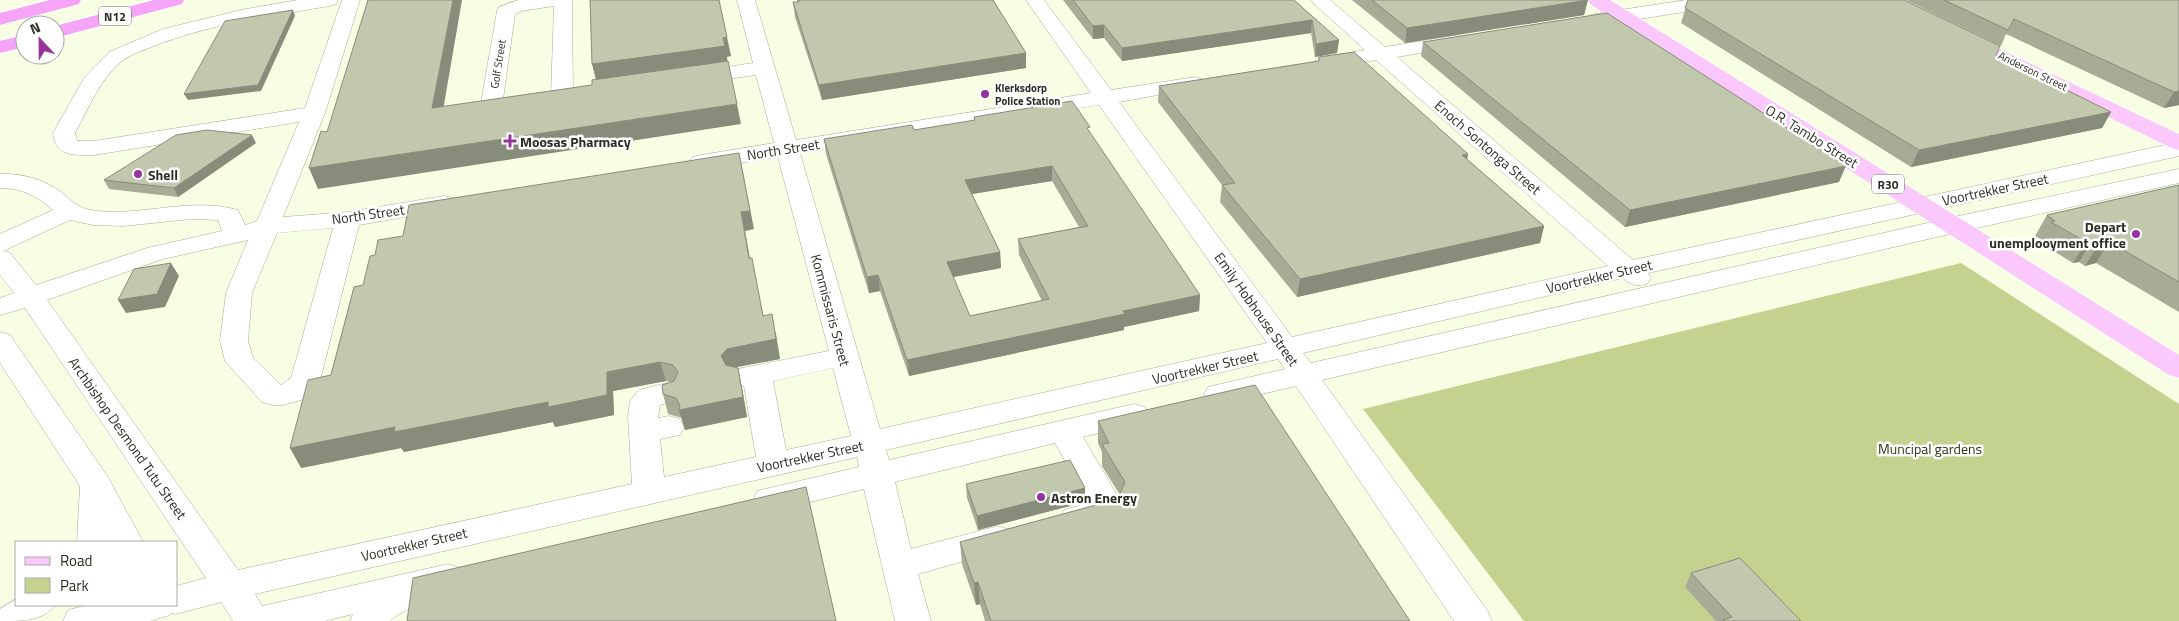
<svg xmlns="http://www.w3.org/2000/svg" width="2179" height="621" font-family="'Titillium Web',sans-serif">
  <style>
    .green { fill: #c4d28f }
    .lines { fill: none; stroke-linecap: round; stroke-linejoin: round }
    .minor-casing { stroke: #a6ac93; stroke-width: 1 }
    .major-casing { stroke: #fff; stroke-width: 1 }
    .highway-casing { stroke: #fff; stroke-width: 1 }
    .minor { fill: #fff; fill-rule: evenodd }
    .major { fill: #fac8fb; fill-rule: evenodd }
    .highway { fill: #f6a4f8; fill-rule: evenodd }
    .wall { fill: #a7ac96; fill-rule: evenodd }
    .shaded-wall { fill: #888c7a }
    .building { fill: #c2c8ae; stroke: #888c7a; fill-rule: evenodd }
    .poi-dot { fill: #96349b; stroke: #fff; stroke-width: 2 }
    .labels { text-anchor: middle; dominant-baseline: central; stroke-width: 5; stroke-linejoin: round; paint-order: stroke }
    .far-street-label { font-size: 11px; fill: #2b2e23; stroke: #fff }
    .far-poi-label { font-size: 11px; font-weight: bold; fill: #2b2e23; stroke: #fff; text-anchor: start }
    .shield { fill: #fff; stroke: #6b6d65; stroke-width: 1 }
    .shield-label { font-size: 12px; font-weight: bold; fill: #2b2e23 }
    .street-label { font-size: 14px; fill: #2b2e23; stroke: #fff }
    .poi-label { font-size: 14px; font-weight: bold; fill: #2b2e23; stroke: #fff; text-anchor: start }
    .park-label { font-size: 14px; fill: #2f3515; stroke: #fff }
  </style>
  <rect width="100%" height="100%" fill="#f8fee3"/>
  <path class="green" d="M1961 263 2179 404V621H1524L1363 409Z"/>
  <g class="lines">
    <g class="minor-casing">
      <path id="minor" d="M298 0H338L336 4 329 6C271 16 210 24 154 46 144 50 132 54 123 60 100 78 89 108 75 133L77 141H94L305 108 342 0H360L325 113 283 217 348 212 444 196 453 198 456 203 453 208 444 210 359 225 320 381 312 392 301 400 283 405H273L262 402 225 361 220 341 226 293 248 240 163 259 47 300 238 570 632 484 628 416 630 401 639 390 667 383 678 386 682 393 678 400 660 405 658 418 669 416 680 419 684 427 680 435 660 439 664 477 756 457 744 386 732 384 727 377 732 370 829 351 778 157 701 169 693 167 689 162 693 157 701 155 774 143 756 75 693 84 686 82 683 78 686 74 693 72 753 63 737 0H755L796 140 1091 93 1026 0H1044L1111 90 1195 77 1202 79 1205 83 1202 87 1119 102 1292 337 1608 266 1376 60 1324 69 1317 67 1314 63 1317 59 1365 50 1310 0H1330L1385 47 1459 35 1466 37 1469 41 1466 45 1397 57 1633 260 2179 142V156L1648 273 1651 278 1647 284C1637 286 1631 286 1623 278L1303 353 1311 363 1954 217 2179 169V183L1954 233 1322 380 1487 610 1492 621H1454L1296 386 1219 404 1208 401 1204 394 1208 387 1285 369 1278 359 886 450 889 460 1134 404 1145 407 1149 414 1145 421 1083 437 1123 505 1116 520 1076 532 1064 528 1059 519 1064 510 1088 503 1055 443 895 482 911 549 998 526 1010 530 1015 539 1010 548 918 574 931 621H895L864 489 769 512 757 509 753 500 757 491 859 467 857 457 255 594 262 606 448 564 460 568 466 578 460 588 420 599C414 610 399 611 390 621H350L353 614 325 621H233L221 602 176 614 171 613 170 615 150 621H63L68 610 88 605H176V586L206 578 25 308 0 315V298L14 293 0 275V234L53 210C37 196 22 188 0 188V174C21 173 44 179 61 192 70 199 78 208 90 210 140 218 188 196 238 210L245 225 257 221 299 122 94 155C75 155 55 157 53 133L84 78 109 52 163 29 241 10ZM1099 105 1267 343 880 429 800 153ZM192 219 218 220 222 231 147 248 36 285 9 252 3 251 70 220 93 225 123 226ZM333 228 291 378 281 385 253 358 248 341 252 293 277 233ZM833 368 851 436 786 450 773 381Z
        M518 0H572L573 97 570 102 562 103 554 102 551 97 554 6 521 11 515 14 503 99 524 97 532 98 535 103 532 108C517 111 491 118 481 103L497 11 499 7Z
        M1686 0H1731L1729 4 1722 6 1595 26 1588 24 1585 20 1588 16 1595 14Z
        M0 332 10 335 108 477 143 542H77L80 486 0 363Z
        M16 599V605H55C43 621 23 621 0 621V609Z"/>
    </g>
    <g class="major-casing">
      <path id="major" d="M1588 0H1610L2179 355V378L2169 375 1590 4Z
        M1962 31 2179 134V150L2171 148 1955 41 1952 37 1955 33Z"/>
    </g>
    <g class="highway-casing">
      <path id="highway" d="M50 0H81L79 4 0 25V13Z
        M154 0H184L182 4 55 38V26Z
        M25 35V47L0 53V41Z"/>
    </g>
    <use href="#minor" class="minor"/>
    <use href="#major" class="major"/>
    <use href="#highway" class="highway"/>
  </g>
  <path class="wall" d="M797 0H993L1026 53V68L822 100 795 17 793 2H797Z
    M1063 0H1294L1339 40 1337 53 1315 57 1311 33 1122 61 1104 38 1093 39Z
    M1352 0H1588L1584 15 1405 43Z
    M1688 0 1996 55 2111 112 2102 128 1911 167 1681 23Z
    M1906 0H2179V105L2164 108 2006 34 2001 46Z
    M1423 42 1839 182 1625 227 1421 56Z
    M1319 57 1468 154 1467 159 1544 226 1540 243 1297 297 1220 202 1222 185 1158 102 1159 86 1318 61Z
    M974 117 1090 133 1200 295 1199 311 1124 327V330L909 376 880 291 869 293 826 154 824 139 914 130 974 121ZM1052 181 1079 227 1018 239 1019 255 1042 301 970 316 953 277 1001 268 1000 252 972 194Z
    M256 143 178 197 109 189 104 180Z
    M2179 185V312L2096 263 2085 266 2079 262 2073 263 2039 242 2040 239 2035 236 2047 215Z
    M754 229 745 231 750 258 763 315 776 333 780 359 735 367 742 388 747 417 685 430 682 418 668 414 663 394 671 382 666 381 613 391 614 415 555 427 553 422 404 452 401 448 301 468 331 375 354 287Z
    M1098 421 1410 621H985L980 604 976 605 962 564 960 542 1118 499 1120 495 1102 466V452L1098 443Z
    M966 484 1085 488V502L978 530 967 498Z
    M1691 573 1801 621H1716L1685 587Z"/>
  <path class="shaded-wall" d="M453 0H462L440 128 432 108Z
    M1588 0 1584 15 1405 43 1407 28Z
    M293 10 295 16 261 91 188 100 184 94Z
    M1312 20 1311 33 1122 61V48Z
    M1104 25V38L1093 39V26Z
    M727 37 731 56 727 57 728 65 597 84 592 64Z
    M1339 40 1337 53 1315 57 1316 44Z
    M1026 53V68L822 100 819 85Z
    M2179 91V105L2164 108 2174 92Z
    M737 104 741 124 318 189 309 168Z
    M2111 112 2102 128 1911 167 1919 150Z
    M252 135 256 143 178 197 174 188Z
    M739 153 754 229 745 231 753 277 741 212Z
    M1468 154 1465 170 1462 155Z
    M1052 166V181L966 195 965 180Z
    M1846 166 1839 182 1625 227 1630 210Z
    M1544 226 1540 243 1297 297 1300 279Z
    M2092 241 2079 262 2073 263 2086 242Z
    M2109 242 2096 263 2085 266 2098 245Z
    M1000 252 1001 268 948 278 947 262Z
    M171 263 179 276 165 307 126 313 118 300Z
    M878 275 880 291 869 293 867 277Z
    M1200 295 1199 311 1124 327V330L909 376 907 360 1123 311Z
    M772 314 780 359 732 368 725 376 721 356 727 349Z
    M660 362 666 381 613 391 614 415 555 427 553 422 404 452 401 448 301 468 290 448 607 372Z
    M738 368 742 388 747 417 685 430 679 410Z
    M1085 488V502L978 530 977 516Z
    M978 582 980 604 976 605 974 583Z"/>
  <path class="building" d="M368 0H453L432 108 592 85V80L728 61 737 104 309 168 321 131 327 132Z
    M590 0H719L727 37 723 38 725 46 592 64Z
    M799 0H993L1026 53 819 85 793 2H799Z
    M1073 0H1294L1339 40 1316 44 1312 20 1122 48 1104 25 1093 26Z
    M1372 0H1588L1407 28Z
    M1688 0H1904L2000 46 1996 55 2111 112 1919 150 1685 8Z
    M1944 0H2179V91L2174 92 2014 19 2008 30Z
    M293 10 258 85 184 94 225 21Z
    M1607 13 1846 166 1630 210 1423 42Z
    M1354 52 1468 154 1462 155 1544 226 1300 279 1222 185 1235 183 1159 86 1319 61V57Z
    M1072 101 1090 127 1087 128 1200 295 1123 311 1125 314 907 360 878 275 867 277 824 139 912 125 914 130 975 120 974 117ZM1052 166 1088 226 1018 239 1049 299 970 316 947 262 1000 252 965 180Z
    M207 130 252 135 174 188 104 180 176 135Z
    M739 153 750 211 741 212 749 258H752L763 316 772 314 776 339 727 349 721 356 726 365 738 368 743 397 679 410 680 406 676 398 663 394 662 385 674 381 678 372 673 365 660 362 607 372V395L548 407V402L394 432 395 427 290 448 308 380 331 375 354 287 363 285 370 256 375 255 378 240 403 236 409 205Z
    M2179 185V282L2109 242 2098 245 2092 241 2086 242 2051 222 2055 221 2047 215Z
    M171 263 157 294 118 300 134 269Z
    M1255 385 1410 621H991L978 582 974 583 960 542 1118 499 1125 482 1102 444 1109 443 1098 421Z
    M1070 460 1085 488 977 516 966 484Z
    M806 487 836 621H407L413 578Z
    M1740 558 1801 621H1724L1723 620 1732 617 1691 573Z"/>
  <g class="poi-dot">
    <circle cx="985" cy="94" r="5"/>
    <path d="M507.5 133.5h5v5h5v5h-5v5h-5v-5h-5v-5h5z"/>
    <circle cx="138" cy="174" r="5"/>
    <circle cx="2136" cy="234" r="5"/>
    <circle cx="1041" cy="497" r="5"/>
  </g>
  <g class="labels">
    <g class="far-street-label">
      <text transform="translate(498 64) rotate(-81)">Golf Street</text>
      <text transform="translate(2033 71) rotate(26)">Anderson Street</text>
    </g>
    <g class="far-poi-label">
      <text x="995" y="88">Klerksdorp<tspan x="995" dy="13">Police Station</tspan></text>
    </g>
    <g class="shield">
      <rect x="99" y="6.5" width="32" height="19" rx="4"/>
      <rect x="1872" y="174.5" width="32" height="19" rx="4"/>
    </g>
    <g class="shield-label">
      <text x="115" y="16">N12</text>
      <text x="1888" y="184">R30</text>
    </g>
    <g class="street-label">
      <text transform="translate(1812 136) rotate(32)">O.R. Tambo Street</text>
      <text transform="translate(1488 147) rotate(41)">Enoch Sontonga Street</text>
      <text transform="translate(783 149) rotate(-9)">North Street</text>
      <text transform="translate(1995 189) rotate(-12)">Voortrekker Street</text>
      <text transform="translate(368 214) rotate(-8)">North Street</text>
      <text transform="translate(1599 276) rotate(-13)">Voortrekker Street</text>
      <text transform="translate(1257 309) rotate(55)">Emily Hobhouse Street</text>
      <text transform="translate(831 310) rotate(75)">Kommissaris Street</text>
      <text transform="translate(1205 367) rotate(-13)">Voortrekker Street</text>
      <text transform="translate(128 438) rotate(55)">Archbishop Desmond Tutu Street</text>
      <text transform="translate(810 456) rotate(-12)">Voortrekker Street</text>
      <text transform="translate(414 544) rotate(-13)">Voortrekker Street</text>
    </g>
    <g class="poi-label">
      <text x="520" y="141">Moosas Pharmacy</text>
      <text x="148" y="174">Shell</text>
      <text x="2126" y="226" text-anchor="end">Depart<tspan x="2126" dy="16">unemplooyment office</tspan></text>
      <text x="1051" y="497">Astron Energy</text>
    </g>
    <g class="park-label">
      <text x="1930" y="448">Muncipal gardens</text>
    </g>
  </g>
  <rect x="15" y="541" width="162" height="65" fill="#ffffff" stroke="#aaaba7"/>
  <rect x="25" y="557" width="25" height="8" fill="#fac8fb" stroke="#aaaba7"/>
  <text x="60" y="566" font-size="15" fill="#2b2e23">Road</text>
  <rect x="25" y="578" width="25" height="15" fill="#c4d28f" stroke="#aaaba7"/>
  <text x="60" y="591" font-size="15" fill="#2b2e23">Park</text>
  <g transform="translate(40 40) rotate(338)"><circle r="24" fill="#ffffff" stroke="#aaaba7"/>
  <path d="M0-4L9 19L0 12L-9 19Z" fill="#96349b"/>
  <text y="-8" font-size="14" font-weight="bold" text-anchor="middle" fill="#2b2e23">N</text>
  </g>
</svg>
